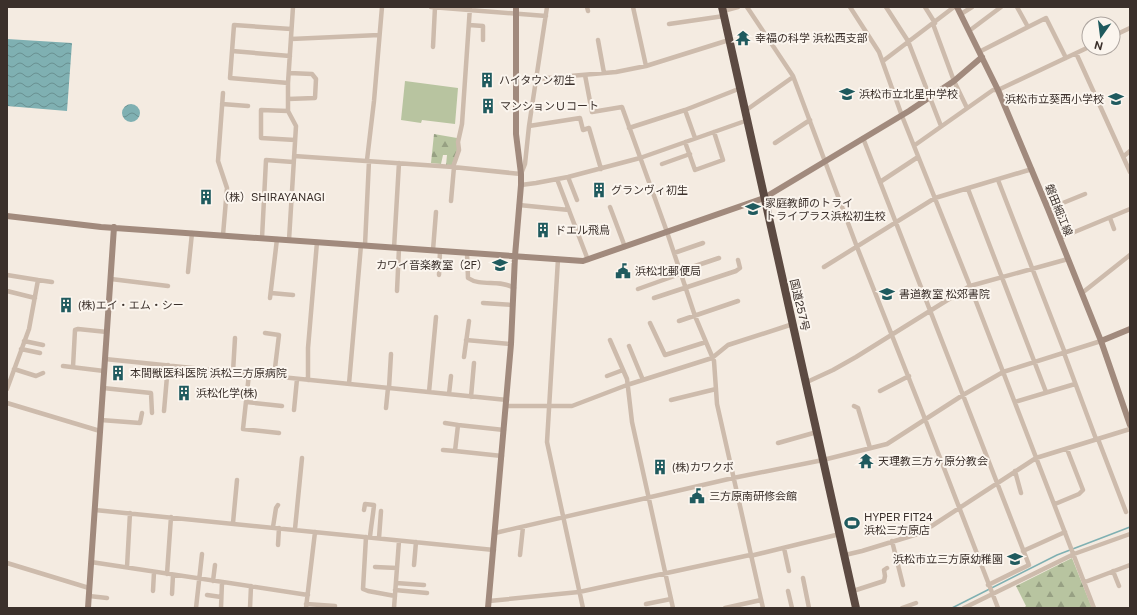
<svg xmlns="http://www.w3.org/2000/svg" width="1137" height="615" font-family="'Public Sans','Noto Sans JP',sans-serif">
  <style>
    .grass { fill: #b8c4a0 }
    .forest { fill: url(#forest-firs) }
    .water { fill: url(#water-waves) }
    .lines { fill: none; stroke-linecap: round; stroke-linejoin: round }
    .stream { stroke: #7fb0b2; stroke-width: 1.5 }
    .street { stroke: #cdbbac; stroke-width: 4.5 }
    .secondary { stroke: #a18a7d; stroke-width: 6 }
    .highway { stroke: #5c4a42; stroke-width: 8 }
    .labels { text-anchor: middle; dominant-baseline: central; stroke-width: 4; stroke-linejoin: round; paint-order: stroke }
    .poi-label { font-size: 11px; fill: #3b302b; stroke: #fbf5ee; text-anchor: start }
    .street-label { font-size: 11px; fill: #3b302b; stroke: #fbf5ee }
  </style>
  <defs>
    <pattern id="forest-firs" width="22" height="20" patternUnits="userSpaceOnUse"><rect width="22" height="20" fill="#b8c4a0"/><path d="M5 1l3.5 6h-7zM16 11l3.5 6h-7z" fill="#97a083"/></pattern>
    <pattern id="water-waves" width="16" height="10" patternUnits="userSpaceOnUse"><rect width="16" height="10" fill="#7fb0b2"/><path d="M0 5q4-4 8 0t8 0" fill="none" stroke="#699091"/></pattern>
  </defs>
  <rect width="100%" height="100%" fill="#f4ebe1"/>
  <path class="grass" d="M405 81 458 88 455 124 422 120 421 123 401 120Z"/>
  <path class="forest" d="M434 134 457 138 458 149 452 165H446L447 155H443L441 164 431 163Z
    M1072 558 1092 608H1024L1026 606 1016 586Z"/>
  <path class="water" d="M7 39 72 43 67 111 7 106Z
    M122 113a9 9 0 1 1 18 0a9 9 0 1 1-18 0Z"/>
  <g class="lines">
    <path class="stream" d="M952 608 1057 555 1130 527"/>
    <path class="street" d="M431 7 546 16
      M587 7 588 11
      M633 7 646 66
      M747 7 793 76 857 247 925 419 998 608
      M850 7 879 52 902 116 970 286 1094 608
      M886 7 908 41 941 126
      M925 7 935 23
      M1017 7 1028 27 1046 18 1066 58
      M723 11 738 7
      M961 14 972 7
      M669 24 724 16
      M933 24 954 81 967 108
      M469 25 483 26V40
      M969 31 1001 7
      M1113 36 1130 28
      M291 39 379 35
      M598 40 604 73
      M433 47 435 7
      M232 51 290 56
      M979 52 1028 27
      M1076 53 1130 172
      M883 61 954 7
      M585 75 592 112 622 107 667 232 695 316 714 361 717 404 763 608
      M536 79 616 72 646 66 729 40
      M288 83 230 78 234 25 291 29
      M288 99 315 98 316 79 312 74 289 73
      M222 104 248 106
      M685 110 695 138
      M288 111 261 110V138L295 140
      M745 111 793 77
      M529 126 580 118 583 130 589 128 601 169
      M629 128 685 110 741 88
      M863 138 1029 565 988 585
      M685 142 695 170 723 160 714 132
      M775 143 810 120
      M915 145 993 90H998L1089 47
      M294 156 453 167 521 174 525 164 529 126 547 7
      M1124 156 1130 151
      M367 160 374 101 382 7
      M662 164 690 154
      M453 167 459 150 458 142 462 124 470 7
      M568 177 577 200
      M557 179 588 260
      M998 180 1065 353
      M880 182 918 157
      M521 185 536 183 568 177 640 158 748 120
      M968 189 1046 392
      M451 201 454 167
      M519 205 569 210
      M610 207 625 247
      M1048 209 1085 194
      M1110 218 1114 229
      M223 235 227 188 218 161 223 93
      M262 238 266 160 293 162
      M1060 238 1130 209
      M289 240 296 126 288 111V83L293 7
      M365 245 369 161
      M394 248 399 163
      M433 250 436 212
      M467 253 468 278C481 287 500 279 514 288
      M674 253 703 243
      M558 259 547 442 583 608
      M824 267 935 198 1032 169
      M680 271 719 258
      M188 272 192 233
      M7 275 38 280
      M439 275 440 251
      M111 279 168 286
      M638 289 680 274
      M7 291 35 298
      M397 291 399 248
      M271 293 293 295
      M1082 293 1130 255
      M270 298 277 239
      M654 298 736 271 740 268 738 260
      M483 303 513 305
      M679 321 738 301
      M650 323 665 355 706 342
      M265 333 279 335 274 376
      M466 340 511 344
      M610 340 627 379 632 422 673 608
      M24 341 43 345
      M629 346 643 380
      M21 349 40 353
      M1064 353 1096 439
      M464 357 469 321
      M105 359 507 400
      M63 366 104 371
      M73 367 75 330 78 329 107 332
      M14 369 36 376 43 373
      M233 372 235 338
      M249 374 243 429 279 433
      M607 376 623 370
      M308 380V348L317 242
      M807 382 833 370 856 357 970 286 1068 259
      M349 384 361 245
      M103 388 151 393 152 413
      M389 388 391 354
      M7 389 29 329 38 280 52 282
      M880 391 909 376
      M429 392 436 317
      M449 394 451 376
      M471 397 474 363
      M671 400 716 389
      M246 402 282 406
      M1015 402 1075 384
      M7 403 100 431
      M506 406H572L627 385 712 358 728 345 793 324
      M854 406 858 408 870 448
      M386 408 388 388
      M294 410 297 379
      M164 411 168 365
      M101 420 140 423 142 413
      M445 423 458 425
      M1098 439 1126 512
      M778 443 817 432
      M443 450 455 451
      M502 456 455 451 458 425 504 430
      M1015 471 1021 493
      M1055 504 1079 494 1083 490 1067 449
      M95 510 494 550
      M364 510 365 504 374 505C373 516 371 526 370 537
      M233 523 237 480
      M273 527 276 508 278 505
      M295 529 302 458
      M495 533 733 478 823 460 887 444 963 395 1003 372 1101 341
      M366 537 363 589 368 591 395 596
      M379 538 381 511
      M892 541 903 585
      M278 545 279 528
      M784 548 789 571
      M1023 551 1065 532
      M520 555 523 527
      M845 555 862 551 921 533 1036 458 1130 429
      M750 556 840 534
      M91 562 308 595
      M7 563 89 588
      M414 565 416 542
      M127 567 130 513
      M375 567 397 568
      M1113 571 1119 586
      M167 574 171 517
      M803 578 809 608
      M213 581 215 565
      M1085 582 1130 565
      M396 583 424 585
      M395 590 427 593
      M153 591 154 572
      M788 591 792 608
      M853 591 884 581 885 576 884 570 887 568
      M172 594 173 575
      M207 595 221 597
      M89 596 107 598
      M489 601 579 592 750 555
      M306 604 335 606
      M646 604 671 599
      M196 608 202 554
      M221 608 222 582
      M250 608 251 586
      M306 608 315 532
      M394 608 399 541
      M725 608 761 600
      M902 608 916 603
      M964 608 1074 554 1130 534"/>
    <path class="secondary" d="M957 7 998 90 1048 209 1101 341 1130 425
      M7 216 101 227 583 261 764 198 909 111 954 81 982 57
      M1101 341 1130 329
      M88 608 114 227
      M488 608 511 344 515 256 521 185V174L516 134V7"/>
    <path class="highway" d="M722 7 856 608"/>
  </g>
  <defs>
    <g id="temple-bare" transform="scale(1.2)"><path d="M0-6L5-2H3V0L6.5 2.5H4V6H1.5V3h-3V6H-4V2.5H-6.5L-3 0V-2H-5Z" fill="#1f5a5e" stroke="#fbf5ee" stroke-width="2.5" paint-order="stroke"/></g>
    <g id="building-bare" transform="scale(1.2)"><path d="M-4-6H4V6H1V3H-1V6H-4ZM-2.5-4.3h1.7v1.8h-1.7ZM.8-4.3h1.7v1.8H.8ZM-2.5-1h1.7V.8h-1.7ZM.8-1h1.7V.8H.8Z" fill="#1f5a5e" stroke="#fbf5ee" stroke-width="2.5" paint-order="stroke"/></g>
    <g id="school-bare" transform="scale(1.2)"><path d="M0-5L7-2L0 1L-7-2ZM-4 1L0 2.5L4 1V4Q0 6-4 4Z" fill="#1f5a5e" stroke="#fbf5ee" stroke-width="2.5" paint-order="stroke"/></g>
    <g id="civic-bare" transform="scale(1.2)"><path d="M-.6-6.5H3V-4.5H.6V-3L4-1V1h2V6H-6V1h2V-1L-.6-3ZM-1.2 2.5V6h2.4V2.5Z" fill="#1f5a5e" stroke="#fbf5ee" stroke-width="2.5" paint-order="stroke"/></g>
    <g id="stadium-bare" transform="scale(1.2)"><path d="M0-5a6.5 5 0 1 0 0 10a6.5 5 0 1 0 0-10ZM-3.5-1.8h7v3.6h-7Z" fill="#1f5a5e" stroke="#fbf5ee" stroke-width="2.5" paint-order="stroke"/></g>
  </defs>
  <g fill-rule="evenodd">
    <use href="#temple-bare" x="743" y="38"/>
    <use href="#building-bare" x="487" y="80"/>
    <use href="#school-bare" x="847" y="94"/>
    <use href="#school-bare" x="1116" y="99"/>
    <use href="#building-bare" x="488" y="106"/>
    <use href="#building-bare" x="599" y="190"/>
    <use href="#building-bare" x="206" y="197"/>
    <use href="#school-bare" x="753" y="209"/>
    <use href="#building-bare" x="543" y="230"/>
    <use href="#school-bare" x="500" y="265"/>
    <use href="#civic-bare" x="623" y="271"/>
    <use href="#school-bare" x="887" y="294"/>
    <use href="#building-bare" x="66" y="305"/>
    <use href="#building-bare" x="118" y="373"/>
    <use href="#building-bare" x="184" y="393"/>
    <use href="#temple-bare" x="866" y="461"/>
    <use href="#building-bare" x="660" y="467"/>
    <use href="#civic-bare" x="697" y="496"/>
    <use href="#stadium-bare" x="852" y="523"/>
    <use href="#school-bare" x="1015" y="559"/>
  </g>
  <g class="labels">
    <g class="poi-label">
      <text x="755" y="38">幸福の科学 浜松西支部</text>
      <text x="499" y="80">ハイタウン初生</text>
      <text x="859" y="94">浜松市立北星中学校</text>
      <text x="1104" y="99" text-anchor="end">浜松市立葵西小学校</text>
      <text x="500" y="106">マンションＵコート</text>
      <text x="611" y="190">グランヴィ初生</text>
      <text x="218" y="197">（株）SHIRAYANAGI</text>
      <text x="765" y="203">家庭教師のトライ<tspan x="765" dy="13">トライプラス浜松初生校</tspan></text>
      <text x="555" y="230">ドエル飛鳥</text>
      <text x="488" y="265" text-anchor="end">カワイ音楽教室（2F）</text>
      <text x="635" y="271">浜松北郵便局</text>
      <text x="899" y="294">書道教室 松郊書院</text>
      <text x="78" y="305">(株)エイ・エム・シー</text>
      <text x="130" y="373">本間獣医科医院 浜松三方原病院</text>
      <text x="196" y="393">浜松化学(株)</text>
      <text x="878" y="461">天理教三方ヶ原分教会</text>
      <text x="672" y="467">(株)カワクボ</text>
      <text x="709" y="496">三方原南研修会館</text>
      <text x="864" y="517">HYPER FIT24<tspan x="864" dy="13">浜松三方原店</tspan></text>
      <text x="1003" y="559" text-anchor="end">浜松市立三方原幼稚園</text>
    </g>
    <g class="street-label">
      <text transform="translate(1059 210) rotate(68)">磐田細江線</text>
      <text transform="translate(800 305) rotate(77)">国道257号</text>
    </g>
  </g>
  <rect width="1137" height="615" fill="none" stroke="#3b302b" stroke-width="16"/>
  <g transform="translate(1101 36) rotate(194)"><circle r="19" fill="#fbf5ee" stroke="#aea6a0"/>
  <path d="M0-3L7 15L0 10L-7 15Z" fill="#1f5a5e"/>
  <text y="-6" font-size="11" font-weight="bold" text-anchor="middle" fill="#3b302b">N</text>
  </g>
</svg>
